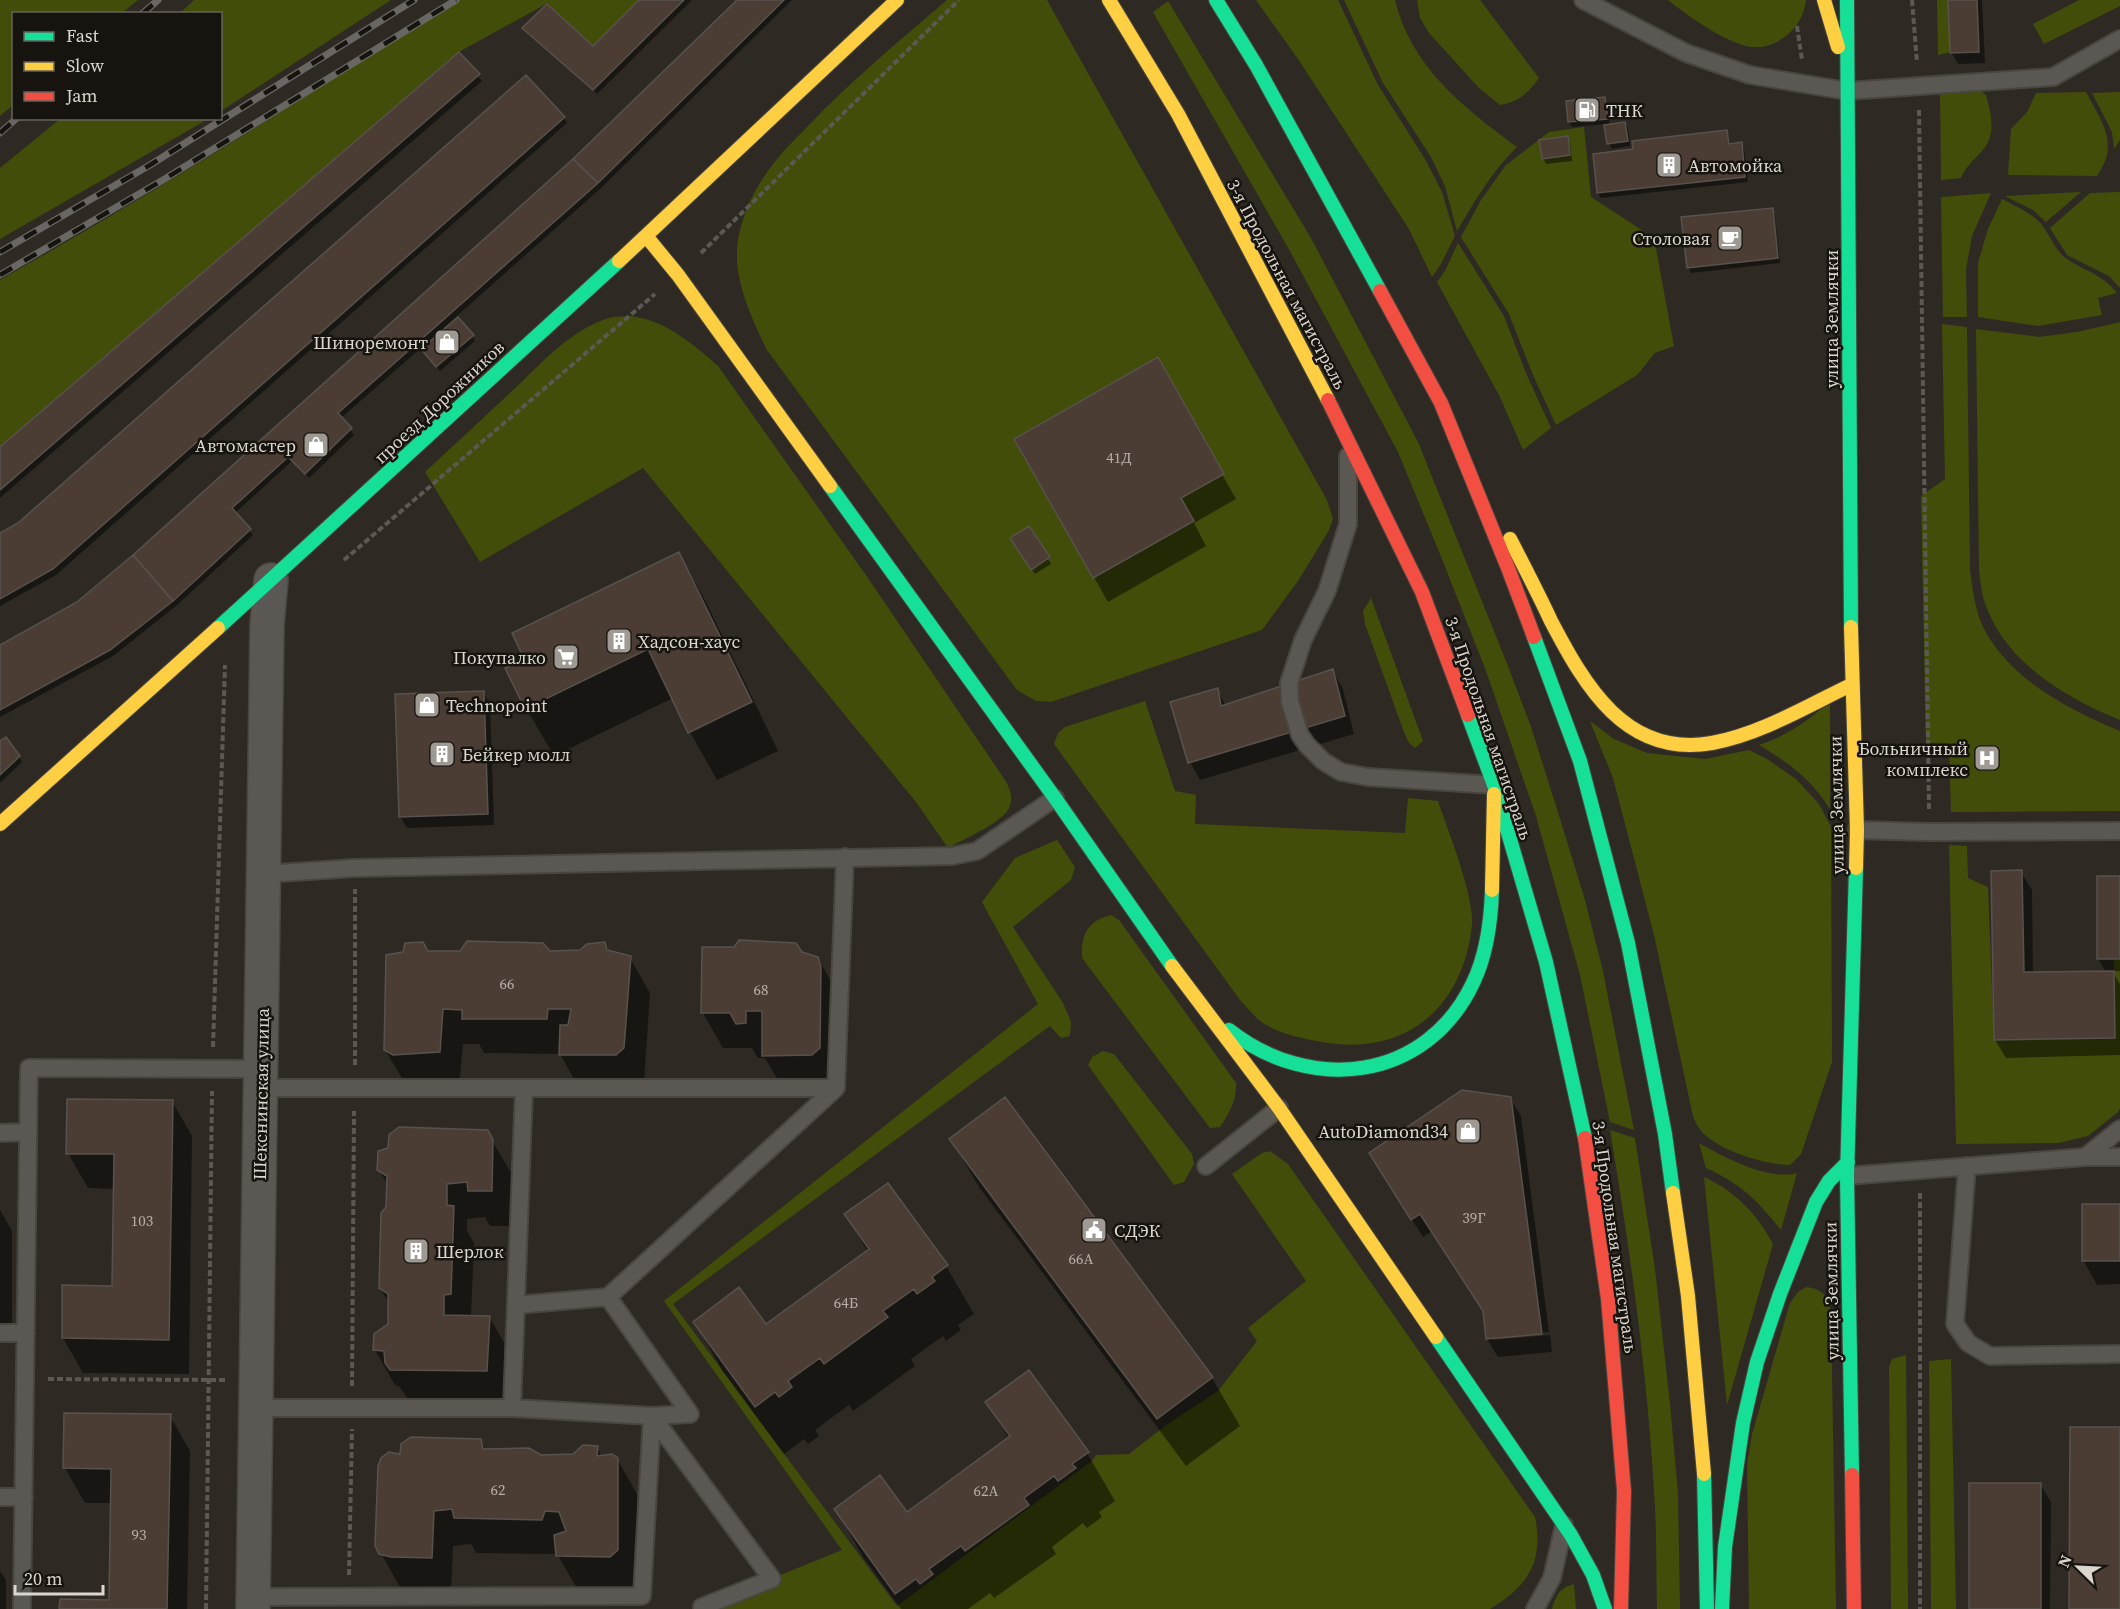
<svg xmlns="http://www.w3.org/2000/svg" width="2120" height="1609" font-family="'Source Serif 4',serif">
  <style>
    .green { fill: #434d0a }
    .shadow { fill: #0007 }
    .building { fill: #4b3d34; stroke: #57524d; stroke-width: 1.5 }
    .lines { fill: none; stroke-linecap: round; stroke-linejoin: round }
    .lane-casing { stroke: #49463f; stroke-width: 20 }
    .street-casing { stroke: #49463f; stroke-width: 36 }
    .fast-casing { stroke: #49463f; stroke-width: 16 }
    .slow-casing { stroke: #49463f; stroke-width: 16 }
    .jam-casing { stroke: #49463f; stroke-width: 16 }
    .path { stroke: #5c5954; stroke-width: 4; stroke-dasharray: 6 3; stroke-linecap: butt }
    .lane { stroke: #5b5854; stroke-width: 16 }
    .street { stroke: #5b5854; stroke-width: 33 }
    .fast { stroke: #16e098; stroke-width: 14 }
    .slow { stroke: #ffcf43; stroke-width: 14 }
    .jam { stroke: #f24e42; stroke-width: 14 }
    .rail-casing { stroke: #6a6663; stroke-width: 7 }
    .rail { stroke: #17140f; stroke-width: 4.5; stroke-dasharray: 14; stroke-linecap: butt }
    .labels { text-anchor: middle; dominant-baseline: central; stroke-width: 5; stroke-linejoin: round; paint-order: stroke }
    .number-label { font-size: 15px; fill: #b7b0a8 }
    .poi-label { font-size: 18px; fill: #dbd7cf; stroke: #17140f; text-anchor: start }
    .street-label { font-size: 18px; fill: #dbd7cf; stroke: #17140f }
  </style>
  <rect width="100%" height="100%" fill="#2e2a23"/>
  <path class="green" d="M0 0H138L122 13 14 14 13 105 0 116Z
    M194 0H391L221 111 220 14 180 13Z
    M451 0H639L593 46 546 4 459 52 0 447V280C154 193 305 99 451 0Z
    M947 0H1047L1327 500 1333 519 1328 532 1298 581 1262 630 1051 702 1036 701 1017 690 767 350C755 326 737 286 737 259 736 225 753 189 774 163 783 150 797 138 808 126 851 81 899 41 947 0Z
    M1256 0H1338L1378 85 1425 159 1442 192 1455 236 1441 264 1432 277 1409 229 1298 59Z
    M1344 0H1395C1411 67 1464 108 1517 147 1492 171 1475 201 1457 231L1445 186 1431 157 1383 83Z
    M1417 0H1480L1539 78C1528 93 1519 102 1500 105L1479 88 1429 33 1420 18Z
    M1668 0H1806C1804 15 1798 26 1787 35 1779 42 1768 47 1757 47 1733 49 1687 15 1668 0Z
    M1937 0H1948L1950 52 1938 55Z
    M2079 0H2120V6L2044 44 2033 24Z
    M1168 1 1311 238 1418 442 1506 661 1531 727 1557 809 1585 900 1603 971 1634 1130 1610 1122 1580 975 1536 816 1486 671 1442 559 1398 452 1291 253 1153 12Z
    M1940 90H1979L1986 95C1991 114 1997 134 1982 151 1974 160 1966 166 1961 178L1941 180Z
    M2086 92C2102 123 2120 143 2097 176L2008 175 2011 129 2027 112 2036 93Z
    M2120 92V140L2114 149 2112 132 2092 93Z
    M60 119V118L208 119 0 239V168Z
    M1584 127 1591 197 1654 238 1674 346 1655 353 1637 375 1556 425 1533 375 1509 314 1461 237 1481 200 1506 165 1549 132Z
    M2081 192 2046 222 2033 210 2005 196Z
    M2120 192V288L2109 276 2067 255 2050 228 2090 193Z
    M1991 193 1972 236 1966 270 1967 317H1943L1941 197Z
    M2002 199C2015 206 2032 213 2042 225 2050 235 2055 251 2067 259 2087 273 2100 272 2117 293L2098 298 2102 315 2038 326 1978 317V263L1988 229Z
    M1458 243 1504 316 1526 373 1551 428 1523 450 1500 397 1437 282 1445 271Z
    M612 317C620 317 629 315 636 317 668 322 695 346 718 366L868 578 1007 783C1010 790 1013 797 1010 806 1005 822 963 839 948 848L916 802 643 468 480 562 425 472C453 446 481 420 510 393 540 365 570 329 612 317Z
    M2120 322V720C2068 699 2010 665 1988 611 1982 598 1981 585 1979 571L1976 329 2039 337 2077 332Z
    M1942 324 1967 327 1970 571C1973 591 1975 611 1984 629 2011 680 2069 710 2120 731V811L1951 812 1949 744 1926 743 1921 496 1945 479Z
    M1371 598 1423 741 1415 748 1409 743 1404 732 1365 624 1363 611Z
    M1145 701 1175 791 1196 795 1195 824 1405 833 1408 798 1438 801C1448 831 1474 895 1472 924 1464 1007 1406 1057 1322 1042 1300 1038 1277 1034 1259 1020 1252 1014 1246 1006 1240 1000L1054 744 1058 733 1065 727Z
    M1830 702V809C1811 779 1789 763 1759 745 1787 736 1807 721 1830 702Z
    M1590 721 1614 739 1647 753 1705 759 1749 750 1767 759 1796 779 1819 804 1831 827 1832 1062 1801 1154 1790 1165C1767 1165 1719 1151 1702 1132 1698 1128 1695 1121 1693 1116L1654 935 1613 778Z
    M1057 840 1075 867 1071 880 1013 927 1063 1003 1071 1022 1070 1036 1061 1038 1050 1026 673 1304 897 1606 1092 1461 1096 1455 1129 1454 1165 1426 1218 1391 1257 1341 1248 1328 1306 1281 1232 1174 1262 1153 1270 1151 1288 1164 1535 1517C1544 1562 1528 1586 1490 1609H702V1607L842 1550 664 1301 1038 1004 982 902 1015 858Z
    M1949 845 1967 846 1968 878 1988 887 1994 1040 2115 1037 2114 959 2120 960V1108L2118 1112 2088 1136 2058 1143 1956 1144Z
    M1111 915 1119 920 1236 1083C1237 1099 1229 1114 1220 1127L1210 1128 1082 958C1081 935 1087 921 1111 915Z
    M1103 1051 1114 1054 1192 1154 1194 1164 1184 1182 1174 1185 1088 1065 1092 1057Z
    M1610 1130 1635 1138 1655 1269 1670 1404 1678 1494 1680 1609H1657C1656 1570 1657 1530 1654 1491 1647 1370 1630 1250 1610 1130Z
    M1699 1143C1724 1157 1768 1181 1797 1173L1781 1230C1758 1201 1740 1183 1706 1168Z
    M1704 1177C1735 1191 1757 1214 1773 1244L1727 1405Z
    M1806 1287C1824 1289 1829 1297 1831 1314L1836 1609H1749L1747 1465 1752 1434 1790 1303 1798 1292Z
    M1906 1355 1908 1609H1891L1889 1367 1892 1359Z
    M1951 1359 1956 1609H1931L1929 1361Z
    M1574 1584 1576 1609H1552C1556 1595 1560 1588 1574 1584Z"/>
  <path class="shadow" d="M641 0H692L597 94 527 33 524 28 593 48Z
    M740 0H792L600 189 441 330 443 332 472 336 475 341 440 371 422 347 341 418 354 435 309 478 292 461 235 513 253 535 176 606 113 656 0 717V647L78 604 574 161Z
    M1949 0H1982L1985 63 1958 64 1951 52Z
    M459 54 482 81 0 498V449Z
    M1605 99 1608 104 1610 125 1625 123 1628 129 1630 146 1612 149 1609 143 1606 124 1572 127 1569 122Z
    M564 118 567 123 56 575 0 606V535L19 524Z
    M1727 132 1731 145 1741 144 1744 149 1748 182 1601 198 1598 193 1635 151Z
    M1567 138 1570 143 1572 161 1546 164 1543 158Z
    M1772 209 1775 215 1780 263 1691 273 1688 267Z
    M1157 359 1236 499 1194 523 1206 546 1108 602 1016 439Z
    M1029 528 1051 564 1035 574 1015 544Z
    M679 554 706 602 778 751 717 780 690 732 673 698 554 756 526 708V660Z
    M1333 671 1343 689 1354 734 1200 780 1190 762 1217 690 1226 706Z
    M483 692 490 704 494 825 407 828 400 816Z
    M0 743 19 757 22 762 0 783Z
    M2021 872 2032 890 2033 974 2106 972 2098 959V877H2120V971H2112L2120 984V1055L2006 1058 1995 1040Z
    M604 944 609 952 630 958 650 993 644 1083 580 1090 560 1054 484 1053 479 1044H463L459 1087 406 1085 385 1050 427 952H581Z
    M801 954 818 958 838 994 840 1084 784 1090 765 1058H758L752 1048H723L703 1013Z
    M1510 1098 1521 1116 1549 1332 1493 1337V1340L1550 1335 1552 1352 1498 1357 1487 1339 1484 1313 1431 1232 1423 1237 1381 1172Z
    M1005 1099 1212 1378 1240 1426 1186 1466 979 1187 951 1139Z
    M172 1101 192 1136 189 1374 83 1373 63 1338 113 1287 115 1189 88 1188 68 1153Z
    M487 1132 513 1176 511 1226H490L485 1217 467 1219V1231L474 1243 471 1317 490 1318 510 1353 507 1406 412 1405 399 1386 395 1385 375 1350 389 1325 390 1305 380 1288 389 1187 379 1170Z
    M2120 1205V1284L2097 1285 2083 1260Z
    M0 1210 12 1231V1338H0Z
    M846 1215 946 1266 974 1314 958 1325 961 1330 946 1341 943 1336 911 1359 915 1366 853 1411 849 1405 815 1430 819 1436 808 1444 804 1439 784 1454 722 1370 695 1322 765 1326 868 1252Z
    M1029 1372 1087 1453 1115 1501 1099 1512 1102 1517 1087 1528 1083 1523 1052 1547 1056 1554 994 1598 990 1593 968 1609H901L863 1557 836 1509 906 1514 1009 1439 987 1402Z
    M170 1416 190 1451 187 1609H61L111 1602 112 1503H85L65 1468Z
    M480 1440 486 1450 540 1456 574 1455 597 1447 602 1457 617 1459 637 1494V1586L631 1592 578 1590 557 1554 476 1553 471 1544 453 1546 451 1593 401 1589 381 1553 402 1456Z
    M2040 1484 2051 1502 2050 1609H1970Z
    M0 1571 6 1580V1609H0Z"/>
  <path class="building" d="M639 0H684L593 90 522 28 547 4 593 46Z
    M737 0H784L598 183 573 159Z
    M1948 0H1977L1979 52 1950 53Z
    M459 52 480 74 0 490V447Z
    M526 75 565 117 53 569 0 599V533L18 523Z
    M1605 97 1608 119 1568 122 1566 101Z
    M1625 122 1628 141 1607 144 1604 125Z
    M1727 130 1729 144 1742 142 1745 177 1597 193 1593 154 1633 149 1632 141Z
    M1568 136 1570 155 1542 159 1539 140Z
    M573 159 598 183 338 413 352 428 305 474 288 457 232 508 251 529 173 601 133 555Z
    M1773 208 1778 258 1687 268 1681 217Z
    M458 317 474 335 436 367 421 349Z
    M1158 357 1224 474 1181 498 1194 521 1093 578 1014 439Z
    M1029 526 1050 557 1031 570 1010 538Z
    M679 552 752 702 688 733 648 649 525 709 505 668 524 659 512 633Z
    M133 555 173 601 110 650 0 710V645L77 602Z
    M1333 669 1345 716 1188 763 1170 702 1218 688 1221 706Z
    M484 691 488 814 399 817 395 694Z
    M6 737 20 756 0 775V741Z
    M2022 870 2024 972 2114 971 2115 1038 1994 1040 1991 871Z
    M2097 876H2120V959H2097Z
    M739 940 796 943 802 952 818 957 821 967 820 1048 812 1055 762 1056V1011H746V1023L736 1024 730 1013H701L702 947H734Z
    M467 941 543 943 550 951 580 950 587 944 605 942 607 950 631 956 624 1048 616 1055H559L560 1025H568L571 1009H548L547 1019H462V1010L443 1009 440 1052 393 1055 384 1050 386 955 403 952 405 943 423 942 428 951H460Z
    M1462 1090 1511 1097 1542 1334 1486 1339 1483 1311 1420 1214 1411 1220 1369 1153Z
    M1005 1097 1213 1377 1157 1419 949 1139Z
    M67 1099 173 1100 169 1340 62 1338V1285L112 1286 114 1154H66Z
    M399 1127 488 1130 493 1140 492 1191H468L467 1182 447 1184V1205L454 1206 451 1294 444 1295V1315L490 1316 487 1371 390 1370 385 1363 384 1351 373 1350 374 1334 388 1324V1294L379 1288 381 1213 386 1207 387 1176 377 1170 378 1151 388 1148 389 1135Z
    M888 1183 948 1265 932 1277 935 1281 917 1294 914 1289 883 1311 888 1317 824 1364 820 1358 788 1381 792 1387 779 1397 775 1392 755 1407 693 1322 739 1287 766 1324 869 1249 844 1214Z
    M2082 1204H2120V1261H2082Z
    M1029 1370 1089 1452 1072 1464 1076 1468 1058 1481 1054 1476 1024 1498 1029 1505 965 1551 961 1546 929 1569 933 1574 920 1584 916 1579 895 1594 834 1509 880 1475 907 1512 1010 1436 985 1402Z
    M64 1413 171 1414 167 1609H59L60 1599 109 1600 111 1469 63 1468Z
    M2070 1427H2120V1609H2069Z
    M411 1437 481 1439 483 1449 529 1448 541 1455 573 1454 583 1445 598 1446 597 1456 612 1454 618 1458V1550L610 1557 556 1556 554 1535 566 1531 559 1512 545 1511 542 1520 454 1518 452 1509 434 1511 432 1558 391 1557 379 1554 375 1546 378 1466 381 1458 389 1452 400 1454 401 1444Z
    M1969 1483H2041V1609H1969Z"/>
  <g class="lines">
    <g class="lane-casing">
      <path id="lane" d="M1583 0 1686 53 1750 75 1847 91 2053 77 2120 39
        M1348 456V524L1327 591 1303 640 1289 683 1290 702 1300 735 1307 745 1323 761 1341 772 1368 777 1494 785
        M1857 830 1929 832 2120 831
        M264 874 355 868 952 856 977 851 1055 798
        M261 1088H836L845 857
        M0 1133 28 1132
        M2085 1157H2120
        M1206 1166 1279 1108
        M1967 1166 1955 1324 1968 1343 1990 1356 2120 1354
        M1847 1176 2085 1157 2120 1129
        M516 1305 608 1297
        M0 1333H26
        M257 1408H512L524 1088
        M652 1416 690 1414 608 1297 836 1088
        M652 1416 772 1579 702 1607V1609
        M0 1497H24
        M254 1597 642 1596 652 1416 512 1408
        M22 1609 29 1068 261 1069
        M1535 1609 1552 1578 1564 1525"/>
    </g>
    <g class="street-casing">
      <path id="street" d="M253 1609 267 625 271 580"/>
    </g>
    <g class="fast-casing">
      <path id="fast" d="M1216 0 1256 65 1380 291
        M1847 0 1851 627
        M830 486 1055 798 1172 966
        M218 628 619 261
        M1534 637 1580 761 1628 943 1665 1134 1673 1193
        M1468 715 1494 785 1546 962 1585 1138
        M1229 1030C1310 1094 1426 1082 1473 983 1487 954 1491 922 1492 890
        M1436 1337 1571 1535 1593 1575 1605 1609
        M1704 1474 1707 1609
        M1852 1475 1847 1176 1856 868
        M1722 1609 1725 1547 1743 1423 1757 1362 1780 1294 1816 1202 1829 1181 1848 1162"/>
    </g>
    <g class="slow-casing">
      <path id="slow" d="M1109 0 1178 114 1328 400
        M1824 0 1838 47
        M646 236 678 275 830 486
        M619 261 897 0
        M1510 539C1524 566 1538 593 1551 621 1585 686 1626 758 1712 743 1761 734 1807 706 1851 685
        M1851 627 1857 830 1856 868
        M0 824 218 628
        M1492 890 1494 794
        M1172 966 1279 1108 1436 1337
        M1673 1193 1688 1296 1704 1474"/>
    </g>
    <g class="jam-casing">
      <path id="jam" d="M1380 291 1441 403 1508 568 1534 637
        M1328 400 1422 592 1468 715
        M1585 1138 1608 1299 1624 1491 1621 1609
        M1852 1475 1854 1609"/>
    </g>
    <path class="path" d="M1912 0 1917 63
      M1797 26 1802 60
      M1919 110 1929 810
      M701 253 959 0
      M344 560 655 294
      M213 1047 225 665
      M355 1065V889
      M1920 1193V1609
      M48 1379 226 1380
      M352 1386 354 1111
      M349 1575 352 1429
      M206 1609 212 1091"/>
    <use href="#lane" class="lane"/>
    <use href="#street" class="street"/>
    <use href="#fast" class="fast"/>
    <use href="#slow" class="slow"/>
    <use href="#jam" class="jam"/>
    <g class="rail-casing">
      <path id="rail" d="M142 14 158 0
        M0 133 17 118
        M0 252 150 165 414 0
        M0 275 163 180 456 0"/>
    </g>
    <use href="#rail" class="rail"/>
  </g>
  <defs>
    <g id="fuel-square" transform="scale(1.35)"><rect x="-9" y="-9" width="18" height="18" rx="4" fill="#9e9a93" stroke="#17140f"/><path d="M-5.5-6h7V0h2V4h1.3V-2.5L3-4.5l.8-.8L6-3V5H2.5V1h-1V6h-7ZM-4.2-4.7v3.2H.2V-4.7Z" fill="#fff"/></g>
    <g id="building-square" transform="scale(1.35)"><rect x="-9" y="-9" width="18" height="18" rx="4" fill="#9e9a93" stroke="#17140f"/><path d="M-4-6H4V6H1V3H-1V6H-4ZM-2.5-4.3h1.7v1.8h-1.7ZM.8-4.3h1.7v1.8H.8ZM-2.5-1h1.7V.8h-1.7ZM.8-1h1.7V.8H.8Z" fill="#fff"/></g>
    <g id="cafe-square" transform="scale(1.35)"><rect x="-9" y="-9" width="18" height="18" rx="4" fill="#9e9a93" stroke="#17140f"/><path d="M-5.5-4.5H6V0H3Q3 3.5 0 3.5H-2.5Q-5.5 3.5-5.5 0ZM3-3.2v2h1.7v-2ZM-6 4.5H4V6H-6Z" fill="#fff"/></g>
    <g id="shop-square" transform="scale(1.35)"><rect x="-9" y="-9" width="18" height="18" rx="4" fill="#9e9a93" stroke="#17140f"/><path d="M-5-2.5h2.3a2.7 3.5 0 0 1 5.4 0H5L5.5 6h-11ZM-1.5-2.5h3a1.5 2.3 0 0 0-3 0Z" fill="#fff"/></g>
    <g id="supermarket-square" transform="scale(1.35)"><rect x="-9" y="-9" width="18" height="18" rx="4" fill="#9e9a93" stroke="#17140f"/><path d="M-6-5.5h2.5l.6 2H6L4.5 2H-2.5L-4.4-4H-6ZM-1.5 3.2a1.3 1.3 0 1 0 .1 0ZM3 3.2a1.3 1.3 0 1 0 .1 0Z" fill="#fff"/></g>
    <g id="hospital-square" transform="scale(1.35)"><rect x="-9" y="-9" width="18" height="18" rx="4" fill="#9e9a93" stroke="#17140f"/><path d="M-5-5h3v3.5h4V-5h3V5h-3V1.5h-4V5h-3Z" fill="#fff"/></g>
    <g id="civic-square" transform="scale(1.35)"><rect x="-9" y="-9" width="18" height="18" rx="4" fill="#9e9a93" stroke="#17140f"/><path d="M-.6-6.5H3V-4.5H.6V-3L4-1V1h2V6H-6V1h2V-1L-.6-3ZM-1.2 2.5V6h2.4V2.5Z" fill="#fff"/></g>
  </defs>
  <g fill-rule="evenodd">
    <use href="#fuel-square" x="1587" y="110"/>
    <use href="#building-square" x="1669" y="165"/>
    <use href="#cafe-square" x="1730" y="238"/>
    <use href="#shop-square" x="447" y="342"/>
    <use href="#shop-square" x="316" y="445"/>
    <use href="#building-square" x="619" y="641"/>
    <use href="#supermarket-square" x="566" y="657"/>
    <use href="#shop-square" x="427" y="705"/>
    <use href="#building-square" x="442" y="754"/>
    <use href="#hospital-square" x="1987" y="758"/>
    <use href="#shop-square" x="1468" y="1131"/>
    <use href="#civic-square" x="1094" y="1230"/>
    <use href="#building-square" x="416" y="1251"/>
  </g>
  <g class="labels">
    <g class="number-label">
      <text x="1119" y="457">41Д</text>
      <text x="507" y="983">66</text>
      <text x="761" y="989">68</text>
      <text x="1474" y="1217">39Г</text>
      <text x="142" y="1220">103</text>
      <text x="1081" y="1258">66А</text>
      <text x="846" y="1302">64Б</text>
      <text x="498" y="1489">62</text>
      <text x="986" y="1490">62А</text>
      <text x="139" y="1534">93</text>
    </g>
    <g class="poi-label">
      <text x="1606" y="110">ТНК</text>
      <text x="1688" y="165">Автомойка</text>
      <text x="1710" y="238" text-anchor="end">Столовая</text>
      <text x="428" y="342" text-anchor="end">Шиноремонт</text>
      <text x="296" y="445" text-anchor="end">Автомастер</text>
      <text x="638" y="641">Хадсон-хаус</text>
      <text x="546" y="657" text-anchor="end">Покупалко</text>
      <text x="446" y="705">Technopoint</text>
      <text x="1968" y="748" text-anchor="end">Больничный<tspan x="1968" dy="21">комплекс</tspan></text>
      <text x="462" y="754">Бейкер молл</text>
      <text x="1448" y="1131" text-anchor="end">AutoDiamond34</text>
      <text x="1114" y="1230">СДЭК</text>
      <text x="436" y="1251">Шерлок</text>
    </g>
    <g class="street-label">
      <text transform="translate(1287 284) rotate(62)">3-я Продольная магистраль</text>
      <text transform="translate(1831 319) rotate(-90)">улица Землячки</text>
      <text transform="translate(439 402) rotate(-43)">проезд Дорожников</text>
      <text transform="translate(1489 728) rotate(71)">3-я Продольная магистраль</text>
      <text transform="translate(1836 805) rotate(-91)">улица Землячки</text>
      <text transform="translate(261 1094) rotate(-89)">Шекснинская улица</text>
      <text transform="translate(1615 1237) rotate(82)">3-я Продольная магистраль</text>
      <text transform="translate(1831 1291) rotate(-91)">улица Землячки</text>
    </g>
  </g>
  <rect x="12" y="12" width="210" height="108" fill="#17140f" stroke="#65625c" stroke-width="1.5"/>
  <rect x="24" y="32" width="30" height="9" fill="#16e098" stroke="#65625c" stroke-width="1.5"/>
  <text x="66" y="42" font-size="18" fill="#dbd7cf">Fast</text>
  <rect x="24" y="62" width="30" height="9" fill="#ffcf43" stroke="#65625c" stroke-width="1.5"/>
  <text x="66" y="72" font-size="18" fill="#dbd7cf">Slow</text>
  <rect x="24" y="92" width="30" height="9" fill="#f24e42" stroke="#65625c" stroke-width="1.5"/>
  <text x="66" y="102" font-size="18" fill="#dbd7cf">Jam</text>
  <g transform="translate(2078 1567) rotate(294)" stroke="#17140f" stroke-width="4.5" paint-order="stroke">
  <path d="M0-4.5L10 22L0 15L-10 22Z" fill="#dbd7cf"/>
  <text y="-9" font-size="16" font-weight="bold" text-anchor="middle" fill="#dbd7cf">N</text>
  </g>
  <path d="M15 1585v9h88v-9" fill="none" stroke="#dbd7cf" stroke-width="3"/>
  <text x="24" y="1585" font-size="18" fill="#dbd7cf" stroke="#17140f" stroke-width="4.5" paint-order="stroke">20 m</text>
</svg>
